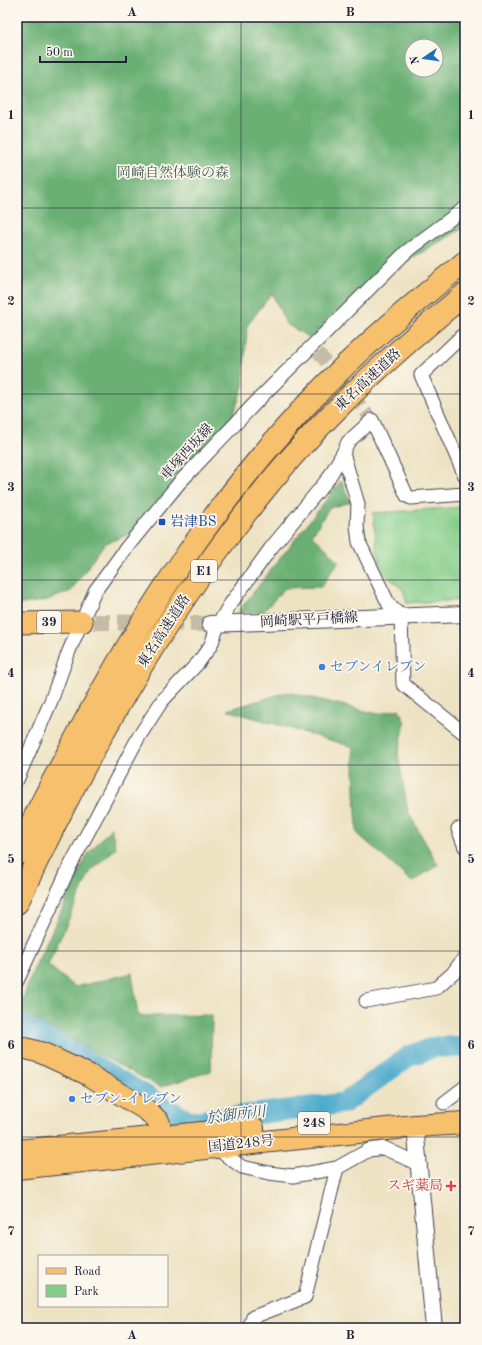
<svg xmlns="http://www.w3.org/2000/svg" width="482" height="1345" font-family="'Old Standard TT','Noto Serif JP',serif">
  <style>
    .green { fill: #84cd89; stroke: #537862 }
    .forest { fill: #6bb075; stroke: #466958; fill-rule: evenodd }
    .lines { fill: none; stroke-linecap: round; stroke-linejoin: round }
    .river { stroke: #4eaacc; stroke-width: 21 }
    .minor-tunnel { stroke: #c4bca7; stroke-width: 13; stroke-dasharray: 13 6; stroke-linecap: butt }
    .tertiary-tunnel { stroke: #c4bca7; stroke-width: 16; stroke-dasharray: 16 8; stroke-linecap: butt }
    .minor-casing { stroke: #403f4f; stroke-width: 15 }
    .tertiary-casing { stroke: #403f4f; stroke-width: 18 }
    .primary-casing { stroke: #403f4f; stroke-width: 23 }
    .trunk-casing { stroke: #403f4f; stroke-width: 24 }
    .motorway-casing { stroke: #403f4f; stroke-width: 24 }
    .minor { stroke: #fff; stroke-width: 13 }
    .tertiary { stroke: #fff; stroke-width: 16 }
    .primary { stroke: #f7c06c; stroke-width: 21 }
    .trunk { stroke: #f7c06c; stroke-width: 22 }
    .motorway { stroke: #f7c06c; stroke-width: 22 }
    .grid { fill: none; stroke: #22223b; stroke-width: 1; stroke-opacity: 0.55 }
    .transit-dot { fill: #1a4fb4; stroke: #fbf7ec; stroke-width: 1.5 }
    .shop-dot { fill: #3f7fe0; stroke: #fbf7ec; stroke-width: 1.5 }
    .health-dot { fill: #e0444e; stroke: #fbf7ec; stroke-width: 1.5 }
    .labels { text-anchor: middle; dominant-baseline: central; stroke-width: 3.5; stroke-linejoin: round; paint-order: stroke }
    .shield { fill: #fbf7ec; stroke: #636270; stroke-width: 1 }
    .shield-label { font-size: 13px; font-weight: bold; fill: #22223b }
    .park-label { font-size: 14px; fill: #445e56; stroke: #fbf7ec }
    .street-label { font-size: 14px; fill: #22223b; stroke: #fbf7ec }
    .transit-label { font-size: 14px; fill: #164399; stroke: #fbf7ec; text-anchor: start }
    .shop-label { font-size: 14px; fill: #366cbe; stroke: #fbf7ec; text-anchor: start }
    .health-label { font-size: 14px; fill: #be3a42; stroke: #fbf7ec; text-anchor: end }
    .water-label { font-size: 15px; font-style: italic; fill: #345875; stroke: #fbf7ec }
    .neatline { fill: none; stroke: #22223b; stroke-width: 1.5 }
    .grid-label { font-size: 13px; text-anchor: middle; font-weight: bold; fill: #22223b }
  </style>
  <rect width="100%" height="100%" fill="#fbf7ec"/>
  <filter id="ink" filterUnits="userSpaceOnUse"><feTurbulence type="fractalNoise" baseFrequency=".025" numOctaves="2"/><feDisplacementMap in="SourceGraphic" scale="8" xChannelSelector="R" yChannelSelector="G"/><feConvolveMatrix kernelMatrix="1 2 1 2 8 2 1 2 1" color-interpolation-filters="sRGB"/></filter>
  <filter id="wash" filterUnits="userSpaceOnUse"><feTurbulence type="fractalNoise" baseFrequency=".012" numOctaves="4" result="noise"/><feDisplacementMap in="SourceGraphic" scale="16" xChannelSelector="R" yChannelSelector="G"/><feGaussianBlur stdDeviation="0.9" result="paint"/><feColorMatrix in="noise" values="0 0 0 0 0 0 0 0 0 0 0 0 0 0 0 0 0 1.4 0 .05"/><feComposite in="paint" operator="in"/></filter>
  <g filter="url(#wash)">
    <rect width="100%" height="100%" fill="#ede2c2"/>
    <path class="green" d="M464 507 465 600 407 603 403 590 383 572 377 551 373 513Z"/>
    <path class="forest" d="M17 17H465V227L383 275 319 343 286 324 272 293 247 326 243 386 229 429 221 439 190 482 148 527 104 544 71 591 48 600 17 605ZM412 46H436V70H412Z
      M341 481 351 502 329 508 312 535 339 561 321 587 285 588 263 612H238Z
      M288 692 378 714 399 709 405 723 398 754 408 812 438 865 412 882 357 833 353 747 227 710Z
      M111 828 116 848 90 872 48 965 75 987 132 973 138 1016 212 1015 211 1071 160 1087 19 1011 32 973 88 854Z"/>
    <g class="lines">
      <path class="river" d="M17 1023 81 1057 190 1122 344 1103 409 1056 435 1047H465"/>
    </g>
  </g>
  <g filter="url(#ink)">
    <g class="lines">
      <path class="minor-tunnel" d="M318 352 372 420"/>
      <path class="tertiary-tunnel" d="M94 622 210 624"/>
      <g class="minor-casing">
        <path id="minor" d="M465 333 421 375 465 476
          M465 494 411 498 407 496 372 420 348 442 343 453 358 504 357 526 359 542 389 605 401 616 403 684 465 734
          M17 780 51 701 69 651 95 591 127 547 179 483 261 397 406 252 465 208
          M458 829 465 847
          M17 981 69 868 138 738 162 701 198 663 211 645 218 625 229 606 271 548 328 479 343 453
          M366 1001 436 988 453 973 465 957
          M444 1103 465 1087
          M224 1154 242 1167 269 1173 293 1176 337 1168 369 1150 384 1148 420 1165
          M249 1328 253 1317 305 1297 337 1168"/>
      </g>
      <g class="tertiary-casing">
        <path id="tertiary" d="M210 624 465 614
          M415 1126 434 1328"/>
      </g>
      <g class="primary-casing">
        <path id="primary" d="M17 623 82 622
          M17 1046 42 1053 89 1075 148 1111 159 1122 166 1153"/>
      </g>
      <g class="trunk-casing">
        <path id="trunk" d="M17 1151 253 1128
          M17 1168 415 1126 465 1123"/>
      </g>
      <g class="motorway-casing">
        <path id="motorway" d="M17 854C33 819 50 786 68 753 129 637 196 530 283 431 337 368 400 314 465 262
          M17 903C84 759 160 620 260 495 319 420 391 355 465 294"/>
      </g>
      <use href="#minor" class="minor"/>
      <use href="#tertiary" class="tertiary"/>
      <use href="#primary" class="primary"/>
      <use href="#trunk" class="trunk"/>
      <use href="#motorway" class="motorway"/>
    </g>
  </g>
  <path class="grid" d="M241 17V1328M17 208H465M17 394H465M17 580H465M17 765H465M17 951H465M17 1137H465"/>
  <rect class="transit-dot" x="158" y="518" width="8" height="8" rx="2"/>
  <g class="shop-dot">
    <circle cx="322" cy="667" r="4"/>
    <circle cx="72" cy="1099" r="4"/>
  </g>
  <path class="health-dot" d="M449 1180h4v4h4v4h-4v4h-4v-4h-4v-4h4z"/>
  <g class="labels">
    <g class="shield">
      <rect x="191" y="560" width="26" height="22" rx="3"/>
      <rect x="37" y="611" width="24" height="22" rx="3"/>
      <rect x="298" y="1112" width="32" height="22" rx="3"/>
    </g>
    <g class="shield-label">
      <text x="204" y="571">E1</text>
      <text x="49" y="622">39</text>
      <text x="314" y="1123">248</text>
    </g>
    <g class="park-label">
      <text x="173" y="173">岡崎自然体験の森</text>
    </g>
    <g class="street-label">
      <text transform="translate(368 380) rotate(-43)">東名高速道路</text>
      <text transform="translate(187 452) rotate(-48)">車塚西坂線</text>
      <text transform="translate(309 620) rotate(-3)">岡崎駅平戸橋線</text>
      <text transform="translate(164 631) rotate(-57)">東名高速道路</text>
      <text transform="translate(241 1144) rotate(-6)">国道248号</text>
    </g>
    <g class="transit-label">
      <text x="170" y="522">岩津BS</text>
    </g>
    <g class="shop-label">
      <text x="330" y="667">セブンイレブン</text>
      <text x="80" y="1099">セブン-イレブン</text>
    </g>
    <g class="health-label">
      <text x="443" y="1186">スギ薬局</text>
    </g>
    <g class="water-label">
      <text transform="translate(236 1116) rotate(-7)">於御所川</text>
    </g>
  </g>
  <rect width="482" height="1345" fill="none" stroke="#fbf7ec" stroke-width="44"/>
  <rect x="38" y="1255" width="130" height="52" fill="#fbf7ec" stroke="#a4a2a5"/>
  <rect x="46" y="1268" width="20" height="6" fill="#f7c06c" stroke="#a4a2a5"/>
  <text x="74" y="1275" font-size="12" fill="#22223b">Road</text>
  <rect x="46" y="1285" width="20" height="12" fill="#84cd89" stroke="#a4a2a5"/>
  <text x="74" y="1295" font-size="12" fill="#22223b">Park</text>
  <g transform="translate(424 58) rotate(257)"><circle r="19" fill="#fbf7ec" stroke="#a4a2a5"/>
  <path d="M0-3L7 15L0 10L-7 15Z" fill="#1f6fb2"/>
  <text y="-6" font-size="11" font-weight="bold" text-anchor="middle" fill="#22223b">N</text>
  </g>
  <path d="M40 56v6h86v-6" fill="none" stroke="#22223b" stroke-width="2"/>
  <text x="46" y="56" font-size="12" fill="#22223b" stroke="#fbf7ec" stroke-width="3" paint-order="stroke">50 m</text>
  <rect x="22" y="22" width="438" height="1301" class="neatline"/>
  <g class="grid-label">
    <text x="132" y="16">A</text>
    <text x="350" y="16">B</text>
    <text x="11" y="119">1</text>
    <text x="471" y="119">1</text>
    <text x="11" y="305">2</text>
    <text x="471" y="305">2</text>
    <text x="11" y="491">3</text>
    <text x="471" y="491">3</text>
    <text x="11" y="677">4</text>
    <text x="471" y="677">4</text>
    <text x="11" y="863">5</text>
    <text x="471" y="863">5</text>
    <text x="11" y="1049">6</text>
    <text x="471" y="1049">6</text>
    <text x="11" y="1235">7</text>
    <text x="471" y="1235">7</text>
    <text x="132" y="1339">A</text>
    <text x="350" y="1339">B</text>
  </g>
</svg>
